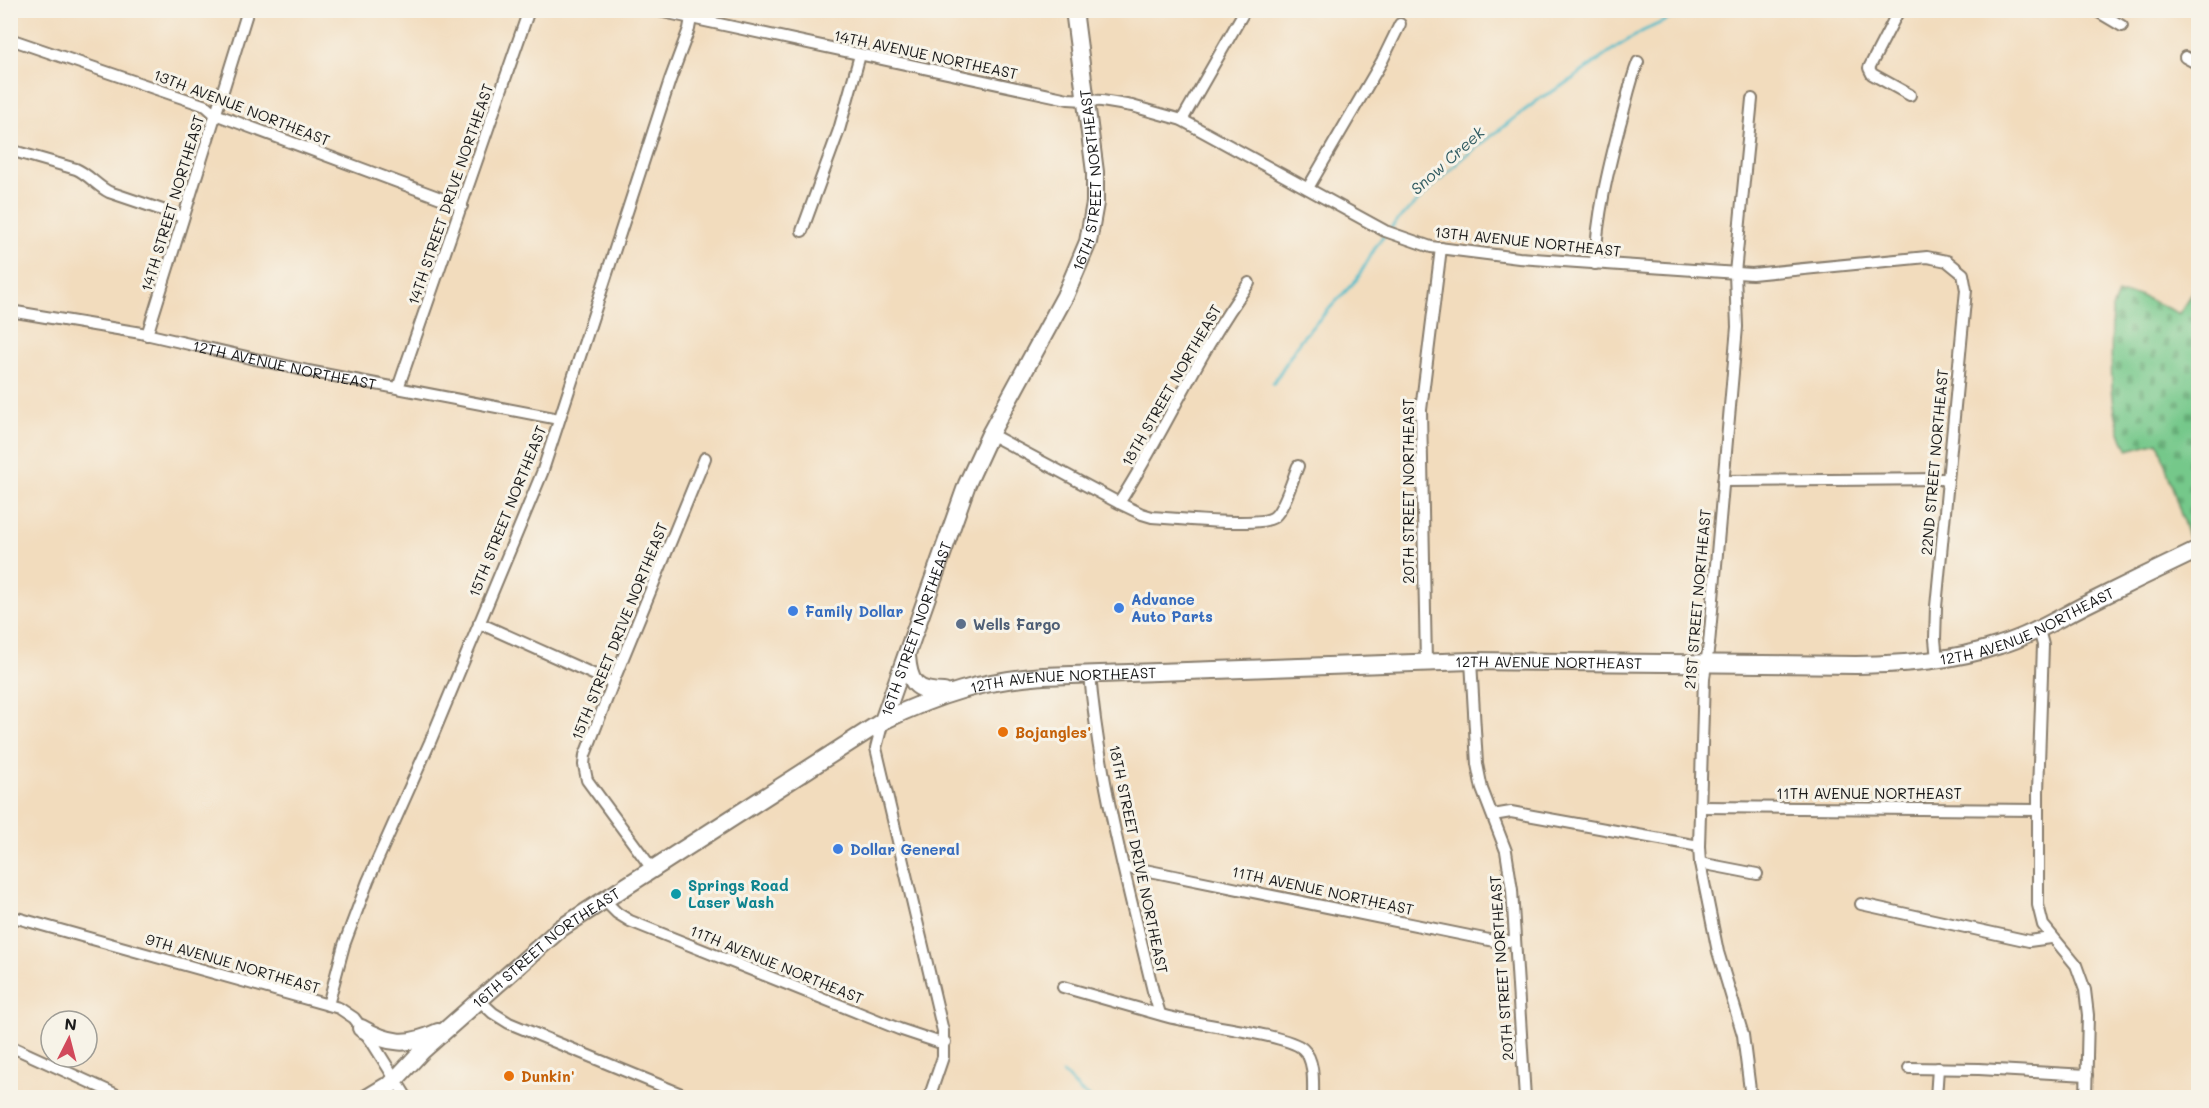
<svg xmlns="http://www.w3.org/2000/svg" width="2209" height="1108" font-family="Mali,sans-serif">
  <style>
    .cemetery { fill: url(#cemetery-stones); stroke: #487253; stroke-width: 1.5 }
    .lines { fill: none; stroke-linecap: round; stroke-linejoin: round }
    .stream { stroke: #4ebac8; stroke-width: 3 }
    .street-casing { stroke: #877c6c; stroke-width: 14 }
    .secondary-casing { stroke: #877c6c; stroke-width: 20 }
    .street { stroke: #fff; stroke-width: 10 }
    .secondary { stroke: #fff; stroke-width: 16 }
    .shop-dot { fill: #3f7fe0; stroke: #f7f3e8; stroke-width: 2 }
    .service-dot { fill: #5c6f8a; stroke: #f7f3e8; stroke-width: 2 }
    .food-dot { fill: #e8710a; stroke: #f7f3e8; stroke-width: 2 }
    .culture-dot { fill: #0f9aa8; stroke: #f7f3e8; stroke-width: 2 }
    .labels { text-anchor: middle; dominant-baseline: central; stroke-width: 6; stroke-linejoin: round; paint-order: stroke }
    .street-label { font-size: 15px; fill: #1c1c1c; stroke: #f7f3e8 }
    .shop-label { font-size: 15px; font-weight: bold; fill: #366cbe; stroke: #f7f3e8; text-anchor: start }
    .service-label { font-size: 15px; font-weight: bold; fill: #4e5e75; stroke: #f7f3e8; text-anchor: start }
    .food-label { font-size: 15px; font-weight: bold; fill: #c56008; stroke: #f7f3e8; text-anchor: start }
    .culture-label { font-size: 15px; font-weight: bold; fill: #0d838f; stroke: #f7f3e8; text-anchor: start }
    .water-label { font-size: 16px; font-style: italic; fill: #305b61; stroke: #f7f3e8 }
  </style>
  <defs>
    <pattern id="cemetery-stones" width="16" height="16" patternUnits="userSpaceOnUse" patternTransform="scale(1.5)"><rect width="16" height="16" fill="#75c88a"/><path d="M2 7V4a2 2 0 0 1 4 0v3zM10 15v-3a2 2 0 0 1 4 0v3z" fill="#65ab76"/></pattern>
  </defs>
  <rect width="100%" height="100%" fill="#f7f3e8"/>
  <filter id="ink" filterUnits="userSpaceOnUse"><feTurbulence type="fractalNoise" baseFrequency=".0167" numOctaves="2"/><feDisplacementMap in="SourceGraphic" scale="12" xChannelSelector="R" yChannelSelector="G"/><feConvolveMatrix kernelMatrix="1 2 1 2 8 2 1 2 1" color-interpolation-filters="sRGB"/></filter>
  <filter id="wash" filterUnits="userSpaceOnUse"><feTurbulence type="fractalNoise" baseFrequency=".008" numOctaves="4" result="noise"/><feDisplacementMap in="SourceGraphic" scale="24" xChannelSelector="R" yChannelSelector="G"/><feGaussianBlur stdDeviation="1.35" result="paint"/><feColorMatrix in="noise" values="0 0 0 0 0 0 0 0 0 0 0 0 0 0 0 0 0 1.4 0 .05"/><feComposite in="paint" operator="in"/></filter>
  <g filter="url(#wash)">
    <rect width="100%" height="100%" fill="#f2dcbd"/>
    <path class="cemetery" d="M2198 279V538L2190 543 2158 442 2128 450C2106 410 2112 353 2112 308L2118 294 2139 295 2180 314Z"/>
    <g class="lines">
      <path class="stream" d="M1273 384 1301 339 1357 279 1378 243 1397 221 1464 157 1542 97 1564 85 1618 46 1643 31 1689 10
        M1063 1073 1080 1091 1090 1098"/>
    </g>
  </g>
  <g filter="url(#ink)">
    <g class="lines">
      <g class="street-casing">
        <g id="street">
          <path d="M654 10 1068 99 1102 101 1132 106 1182 120 1385 231 1431 247 1519 258 1752 274 1927 257 1947 261 1963 274 1966 290 1936 607 1935 639 1937 660"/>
          <path d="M1899 10 1869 68 1872 74 1910 95"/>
          <path d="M2095 10 2122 26"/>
          <path d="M10 39 206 106 215 114 462 206"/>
          <path d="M2185 57 2198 64"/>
          <path d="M1182 120 1245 10"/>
          <path d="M10 150 76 169C88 174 97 186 109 192L183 217"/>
          <path d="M1308 188 1382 61 1400 24"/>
          <path d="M802 231 839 130 860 55"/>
          <path d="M1595 264C1597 215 1608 170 1620 124 1626 103 1630 82 1638 62"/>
          <path id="s1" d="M10 311 141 333 308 371 559 419"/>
          <path d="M147 335 248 10"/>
          <path d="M398 388 529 10"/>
          <path d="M990 434 1119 503 1142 514 1152 517C1174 518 1260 528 1274 517 1284 509 1293 478 1298 466"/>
          <path d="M1723 481 1947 479"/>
          <path d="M1119 503C1165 432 1198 352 1249 283"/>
          <path d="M479 623 613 683"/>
          <path d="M2039 630 2043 645 2038 792V905L2043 925 2076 965 2085 990 2088 1015 2086 1098"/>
          <path d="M1471 661 1477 764 1482 789 1506 851 1512 890 1525 1098"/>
          <path d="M1426 662 1421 410 1441 248"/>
          <path d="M1090 674C1099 782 1128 886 1153 991L1160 1014"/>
          <path d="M883 721 876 748 943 1031V1057L929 1098"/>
          <path d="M1700 807 2038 810"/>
          <path d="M1493 815 1511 812 1699 846"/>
          <path d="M1700 863 1757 874"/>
          <path d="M1124 868 1140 869 1494 941H1515"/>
          <path d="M653 870 587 780 584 765 585 755 616 675 705 458"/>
          <path d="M604 900 617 913 630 921 899 1029 938 1042H945"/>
          <path d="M1861 904 2029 941 2051 938"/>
          <path d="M10 916 339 1008 354 1018 372 1042 407 1098"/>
          <path d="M1063 987C1097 997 1131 1006 1165 1016 1192 1024 1287 1034 1303 1049 1315 1060 1313 1083 1313 1098"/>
          <path d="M479 1000 493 1013 509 1023 691 1098"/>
          <path d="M328 1005 344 945 368 881 430 742 542 473 670 80 689 29 691 18"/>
          <path d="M10 1046 124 1098"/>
          <path d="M1909 1068 1979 1069 2087 1075"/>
          <path d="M361 1098 384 1084"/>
          <path d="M1751 1098 1743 1035 1718 952 1700 863 1699 846 1704 678 1709 644 1737 327 1735 273 1752 99"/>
          <path d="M1936 1098 1938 1068"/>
        </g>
      </g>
      <g class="secondary-casing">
        <g id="secondary">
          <path d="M907 656C909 682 915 692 944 692"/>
          <path id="s2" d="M883 721 967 484 990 434 1065 296 1088 242 1095 203V172L1074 10"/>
          <path d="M361 1028C390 1045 408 1046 438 1032"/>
          <path id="s3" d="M378 1098 422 1051 561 928 883 721C939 694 981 681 1043 676L1471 661 1856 665C1905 664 1953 661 2000 645 2030 636 2056 620 2083 606 2121 587 2160 568 2198 550"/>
        </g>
      </g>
      <use href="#street" class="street"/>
      <use href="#secondary" class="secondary"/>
    </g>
  </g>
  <g class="shop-dot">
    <circle cx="1119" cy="608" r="6"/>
    <circle cx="793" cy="611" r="6"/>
    <circle cx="838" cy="849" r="6"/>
  </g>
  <circle class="service-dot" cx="961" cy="624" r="6"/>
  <g class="food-dot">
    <circle cx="1003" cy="732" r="6"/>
    <circle cx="509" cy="1076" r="6"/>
  </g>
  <circle class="culture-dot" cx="676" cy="894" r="6"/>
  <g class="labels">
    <g class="street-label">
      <text transform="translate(926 54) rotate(12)">14TH AVENUE NORTHEAST</text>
      <text transform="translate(242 107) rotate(21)">13TH AVENUE NORTHEAST</text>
      <text stroke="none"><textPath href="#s2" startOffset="584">16TH STREET NORTHEAST</textPath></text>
      <text transform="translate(450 194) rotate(-71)">14TH STREET DRIVE NORTHEAST</text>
      <text transform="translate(172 203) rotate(-73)">14TH STREET NORTHEAST</text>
      <text transform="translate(1528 241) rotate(6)">13TH AVENUE NORTHEAST</text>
      <text stroke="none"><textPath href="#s1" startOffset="280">12TH AVENUE NORTHEAST</textPath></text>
      <text transform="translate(1171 385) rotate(-60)">18TH STREET NORTHEAST</text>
      <text transform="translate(1934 462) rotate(-85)">22ND STREET NORTHEAST</text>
      <text transform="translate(1408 491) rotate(-90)">20TH STREET NORTHEAST</text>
      <text transform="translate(507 511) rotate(-68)">15TH STREET NORTHEAST</text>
      <text transform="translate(1697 599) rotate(-85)">21ST STREET NORTHEAST</text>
      <text stroke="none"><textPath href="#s3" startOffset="1791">12TH AVENUE NORTHEAST</textPath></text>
      <text stroke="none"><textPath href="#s2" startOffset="98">16TH STREET NORTHEAST</textPath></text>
      <text transform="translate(619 631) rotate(-68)">15TH STREET DRIVE NORTHEAST</text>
      <text stroke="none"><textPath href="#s3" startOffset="1306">12TH AVENUE NORTHEAST</textPath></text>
      <text stroke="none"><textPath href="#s3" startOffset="820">12TH AVENUE NORTHEAST</textPath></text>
      <text x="1869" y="793">11TH AVENUE NORTHEAST</text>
      <text transform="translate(1139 859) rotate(78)">18TH STREET DRIVE NORTHEAST</text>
      <text transform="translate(1323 890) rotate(12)">11TH AVENUE NORTHEAST</text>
      <text stroke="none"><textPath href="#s3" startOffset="226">16TH STREET NORTHEAST</textPath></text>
      <text transform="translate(233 963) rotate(16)">9TH AVENUE NORTHEAST</text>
      <text transform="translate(777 964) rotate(22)">11TH AVENUE NORTHEAST</text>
      <text transform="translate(1501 968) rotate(-94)">20TH STREET NORTHEAST</text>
    </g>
    <g class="shop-label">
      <text x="1131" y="599">Advance<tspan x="1131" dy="17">Auto Parts</tspan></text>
      <text x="805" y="611">Family Dollar</text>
      <text x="850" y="849">Dollar General</text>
    </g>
    <g class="service-label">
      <text x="973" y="624">Wells Fargo</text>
    </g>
    <g class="food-label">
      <text x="1015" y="732">Bojangles'</text>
      <text x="521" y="1076">Dunkin'</text>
    </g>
    <g class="culture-label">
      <text x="688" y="885">Springs Road<tspan x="688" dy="17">Laser Wash</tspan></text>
    </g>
    <g class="water-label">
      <text transform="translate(1447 160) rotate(-42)">Snow Creek</text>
    </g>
  </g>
  <rect width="2209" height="1108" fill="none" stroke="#f7f3e8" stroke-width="36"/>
  <g transform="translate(69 1039) rotate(6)"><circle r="28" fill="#f7f3e8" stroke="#9f9d96" stroke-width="1.5"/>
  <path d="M0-4.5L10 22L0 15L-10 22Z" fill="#d1495b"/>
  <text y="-9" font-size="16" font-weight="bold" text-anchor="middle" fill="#1c1c1c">N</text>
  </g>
</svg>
